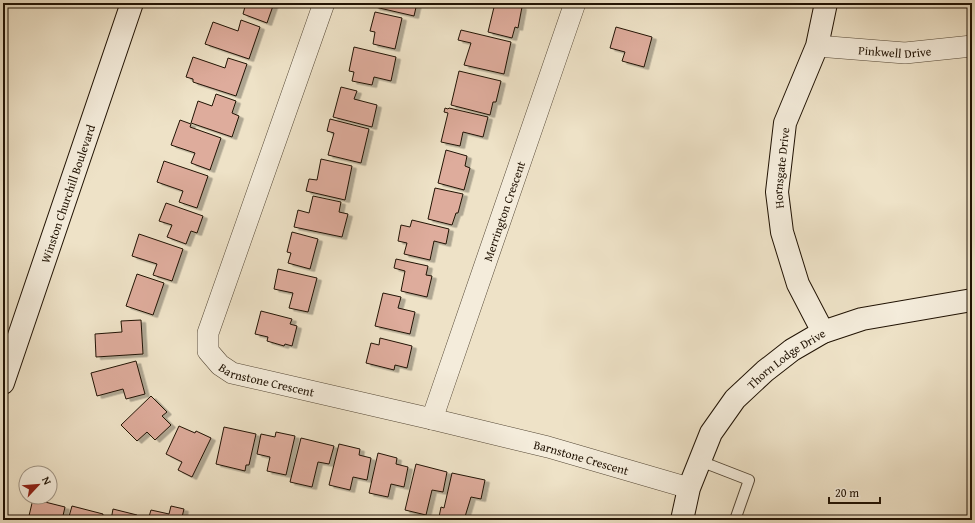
<svg xmlns="http://www.w3.org/2000/svg" width="975" height="523" font-family="'Gentium Book Plus',serif">
  <style>
    .building { fill: #deac9c; stroke: #211304; filter: url(#shadow) }
    .lines { fill: none; stroke-linecap: round; stroke-linejoin: round }
    .lane-casing { stroke: #544735; stroke-width: 12 }
    .street-casing { stroke: #544735; stroke-width: 22 }
    .secondary-casing { stroke: #211304; stroke-width: 24 }
    .lane { stroke: #f4ecdb; stroke-width: 10 }
    .street { stroke: #f4ecdb; stroke-width: 21 }
    .secondary { stroke: #f4ecdb; stroke-width: 22 }
    .labels { text-anchor: middle; dominant-baseline: central; stroke-width: 3; stroke-linejoin: round; paint-order: stroke }
    .street-label { font-size: 12px; fill: #211304; stroke: #f4ecdb }
  </style>
  <defs>
    <filter id="shadow"><feDropShadow dx="4.5" dy="2.5" stdDeviation="0" flood-color="#0004"/></filter>
  </defs>
  <rect width="100%" height="100%" fill="#eee2c7"/>
  <filter id="stains"><feTurbulence type="fractalNoise" baseFrequency=".005" numOctaves="4"/><feColorMatrix values="0 0 0 0 .2 0 0 0 0 .09 0 0 0 0 .02 0 0 0 .5 -.17"/></filter>
  <radialGradient id="worn" r=".72"><stop offset=".6" stop-color="#630" stop-opacity="0"/><stop offset="1" stop-color="#630" stop-opacity=".3"/></radialGradient>
  <path class="building" d="M246 3H274L267 23 243 14Z
    M376 3H417L414 16 375 7Z
    M495 3H504L522 7 518 28 515 27 512 38 488 32Z
    M375 12 402 18 395 49 373 44 375 32 370 31Z
    M241 20 260 27 249 59 205 44 213 22 238 31Z
    M616 27 652 37 644 67 622 61 625 52 610 48Z
    M461 30 511 42 504 74 464 65 471 43 458 40Z
    M354 47 396 57 391 81 374 77 372 85 352 81 354 72 349 71Z
    M193 57 225 68 228 58 247 64 236 96 193 82V79L186 77Z
    M459 71 501 81 496 102H493L490 115 451 105Z
    M341 87 357 91 354 99 377 105 372 127 333 117Z
    M216 94 236 101 232 113 239 116 232 137 191 123 198 101 212 106Z
    M445 108 448 109 449 108 488 117 483 137 463 132 460 146 441 142 448 113 444 112Z
    M330 119 369 129 361 163 328 155 334 133 327 131Z
    M180 120 191 124 190 127 221 138 210 170 191 163 195 153 171 145Z
    M446 150 467 156 465 166 470 168 464 190 438 183Z
    M321 159 352 166 345 200 306 191 309 179 317 180Z
    M164 161 208 176 197 208 179 202 183 191 157 182Z
    M435 188 463 194 458 213H456L452 225 428 219Z
    M313 196 341 202 339 212 348 214 342 237 294 227 298 210 309 213Z
    M166 203 203 216 197 233 191 231 186 244 167 237 172 225 159 221Z
    M412 220 449 229 446 244 434 241 430 260 404 254 407 243 398 241 401 225 410 227Z
    M292 232 318 239 310 269 288 263 291 253 287 252Z
    M139 234 183 249 172 281 153 275 157 264 132 256Z
    M396 259 428 266 426 275 432 276 427 297 401 291 405 271 394 268Z
    M278 269 317 278 308 312 289 308 293 293 274 289Z
    M137 274 164 283 153 315 126 306Z
    M383 293 401 297 398 308 415 312 410 334 375 326Z
    M261 311 292 319 290 324 297 326 292 346 285 344 284 346 267 341 268 337 255 334Z
    M141 320 143 354 96 357 95 334 122 332 121 321Z
    M380 338 412 346 407 368 395 365 394 370 366 363 371 343 379 345Z
    M136 361 145 394 126 399 123 389 97 396 91 373Z
    M151 396 167 412 162 416 171 425 155 440 147 432 137 441 121 425Z
    M179 426 195 433 196 431 211 438 192 477 178 470 182 462 166 454Z
    M224 427 256 434 249 465H246L245 471 216 464Z
    M276 432 295 436 286 475 267 471 270 457 257 454 261 434 275 437Z
    M301 438 334 446 329 464 318 462 312 487 290 482Z
    M339 444 360 449 359 455 371 458 367 480 353 477 350 490 329 485Z
    M378 453 397 458 396 464 408 467 404 487 391 484 388 497 369 493Z
    M416 464 447 472 443 492 432 490 426 515 405 510Z
    M452 473 485 480 481 499 471 497 464 520H450L439 517 441 507 444 508Z
    M33 499 65 507 62 520H28Z
    M72 506 103 514 102 520H68Z
    M171 506 184 509 182 517 185 518 184 520H148L151 510 169 514Z
    M113 509 137 515 136 520H111Z
    M808 516 819 520H807Z"/>
  <g class="lines">
    <g class="lane-casing">
      <path id="lane" d="M700 461 749 480 735 520"/>
    </g>
    <g class="street-casing">
      <g id="street">
        <path id="s1" d="M324 3 208 333V351L220 365 232 373 432 419 548 447 689 488"/>
        <path id="s2" d="M817 46 905 53 972 46"/>
        <path id="s3" d="M432 419 575 3"/>
      </g>
    </g>
    <g class="secondary-casing">
      <g id="secondary">
        <path id="s4" d="M823 332 798 284 782 232 777 192 785 123 817 46 826 3"/>
        <path id="s5" d="M3 383 132 3"/>
        <path id="s6" d="M682 520 689 488 711 433 735 399 765 371 792 350 823 332 862 319 972 300"/>
      </g>
    </g>
    <use href="#lane" class="lane"/>
    <use href="#street" class="street"/>
    <use href="#secondary" class="secondary"/>
  </g>
  <g class="labels">
    <g class="street-label">
      <text stroke="none"><textPath href="#s2" startOffset="78">Pinkwell Drive</textPath></text>
      <text stroke="none"><textPath href="#s4" startOffset="173">Hornsgate Drive</textPath></text>
      <text stroke="none"><textPath href="#s5" startOffset="200">Winston Churchill Boulevard</textPath></text>
      <text stroke="none"><textPath href="#s3" startOffset="220">Merrington Crescent</textPath></text>
      <text stroke="none"><textPath href="#s6" startOffset="199">Thorn Lodge Drive</textPath></text>
      <text stroke="none"><textPath href="#s1" startOffset="436">Barnstone Crescent</textPath></text>
      <text stroke="none"><textPath href="#s1" startOffset="760">Barnstone Crescent</textPath></text>
    </g>
  </g>
  <rect width="975" height="523" fill="none" stroke="#eee2c7" stroke-width="16"/>
  <rect x="4" y="4" width="967" height="515" fill="none" stroke="#211304" stroke-width="2"/>
  <rect x="8" y="8" width="959" height="507" fill="none" stroke="#211304"/>
  <g transform="translate(38 485) rotate(64)"><circle r="19" fill="#f4ecdb" stroke="#a09585"/>
  <path d="M0-3L7 15L0 10L-7 15Z" fill="#8f2418"/>
  <text y="-6" font-size="11" font-weight="bold" text-anchor="middle" fill="#211304">N</text>
  </g>
  <path d="M829 497v6h51v-6" fill="none" stroke="#211304" stroke-width="2"/>
  <text x="835" y="497" font-size="12" fill="#211304" stroke="#f4ecdb" stroke-width="3" paint-order="stroke">20 m</text>
  <rect width="100%" height="100%" filter="url(#stains)"/>
  <rect width="100%" height="100%" fill="url(#worn)"/>
</svg>
